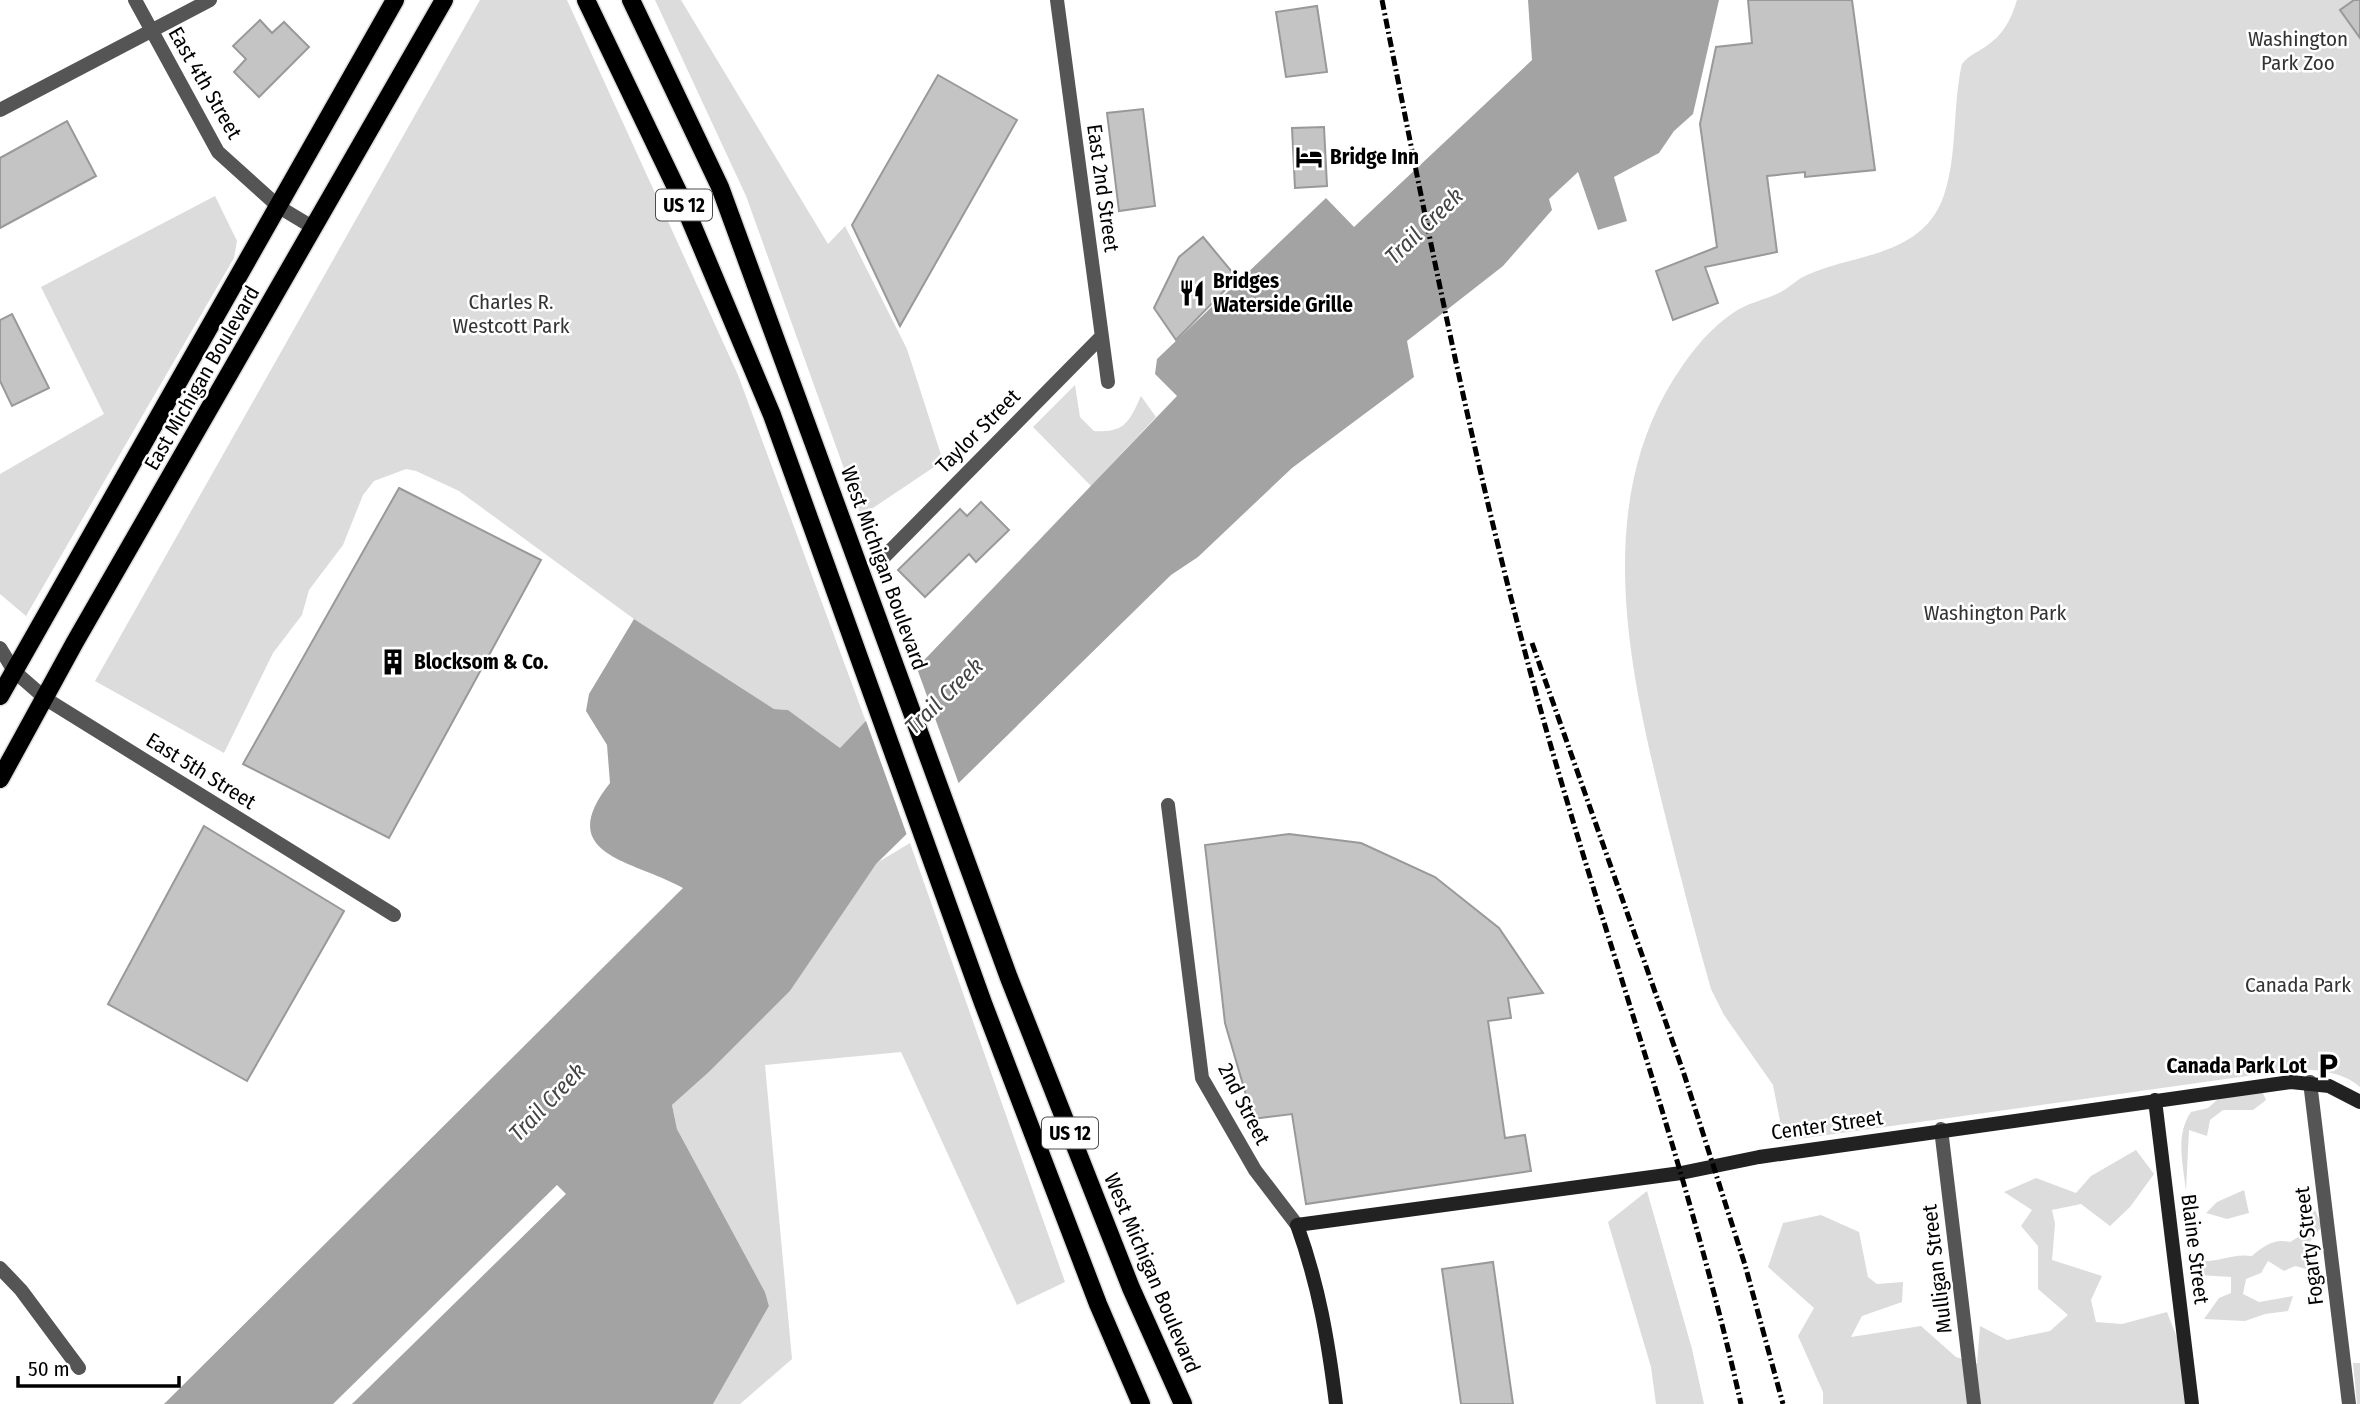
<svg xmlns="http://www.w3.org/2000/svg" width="2360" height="1404" font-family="'Fira Sans Condensed',sans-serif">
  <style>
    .green { fill: #dcdcdc }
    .water { fill: #a3a3a3 }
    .pier { fill: #fff }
    .building { fill: #c4c4c4; stroke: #999; stroke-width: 2 }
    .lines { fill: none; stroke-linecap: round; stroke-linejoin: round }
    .primary-casing { stroke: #dbdbdb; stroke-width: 21 }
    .street { stroke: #555; stroke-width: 14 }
    .secondary { stroke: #222; stroke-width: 14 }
    .primary { stroke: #000; stroke-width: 18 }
    .rail { stroke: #000; stroke-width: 5; stroke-dasharray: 10 3.5 2 3.5; stroke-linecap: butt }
    .labels { text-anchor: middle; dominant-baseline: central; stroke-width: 5; stroke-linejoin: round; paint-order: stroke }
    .shield { fill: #fff; stroke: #4c4c4c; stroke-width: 2 }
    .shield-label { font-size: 19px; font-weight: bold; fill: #000 }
    .park-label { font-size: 21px; fill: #333; stroke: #fff }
    .street-label { font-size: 21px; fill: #000; stroke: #fff }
    .poi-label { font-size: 21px; font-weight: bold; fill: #000; stroke: #fff; text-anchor: start }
    .water-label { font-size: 23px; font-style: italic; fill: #444; stroke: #fff }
  </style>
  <rect width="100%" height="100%" fill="#fff"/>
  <path class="green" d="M480 0H567L738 375 866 722 840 748 788 710 774 709 634 619 459 491 416 471 406 469 374 481 363 495 343 545 309 590 302 615 273 653 224 753 95 681Z
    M655 0H681L828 244 845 226 907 349 943 461 861 516 746 196Z
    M2017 0H2360V1087C2343 1072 2320 1070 2297 1069L1784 1141 1773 1085 1724 1015 1711 989C1695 934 1681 878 1667 823 1633 685 1593 523 1666 392 1684 361 1704 333 1733 313 1747 303 1764 300 1779 293 1789 288 1797 279 1807 275 1856 253 1923 257 1944 195 1958 154 1952 107 1962 64 1969 55 1976 53 1985 47 2003 35 2011 20 2017 0Z
    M215 196 237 241 234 258 26 616 0 594V474L104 414 41 287Z
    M1075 385 1080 417 1094 431C1125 433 1129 422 1141 396L1156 417 1091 486 1033 427Z
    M910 843 1065 1282 1017 1305 901 1052 765 1065 792 1359 740 1404H713L769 1306 765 1292 677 1129 672 1105 710 1071 790 991 875 864Z
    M2262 1091 2266 1100 2253 1110H2223L2210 1120 2207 1136 2189 1130 2186 1191C2183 1164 2175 1135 2191 1112L2208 1108 2218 1099Z
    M2136 1150 2154 1174 2130 1207 2110 1226 2081 1204 2052 1210 2055 1224 2052 1260 2102 1276 2091 1300 2096 1322 2122 1324 2167 1312 2198 1392 2194 1404H1823V1392L1798 1336 1814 1308 1768 1267 1783 1223 1821 1215 1859 1232 1868 1277 1877 1284 1903 1282 1902 1302 1862 1316 1851 1337 1921 1326 1956 1357 1977 1364 1980 1326 2007 1340 2050 1331 2068 1315 2038 1289V1246L2021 1226 2032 1210 2004 1192 2036 1178 2076 1193 2091 1176Z
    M2244 1190 2249 1213 2227 1219 2206 1213 2217 1202Z
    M1647 1191 1692 1349 1704 1404H1656L1651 1367 1608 1222Z
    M2315 1210 2322 1226 2309 1243 2318 1254 2314 1271 2295 1266 2284 1271 2268 1261 2261 1273 2246 1279 2243 1294 2259 1302 2293 1296 2288 1311 2265 1314 2245 1321 2204 1319 2219 1298 2231 1293V1277L2199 1275 2201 1261C2220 1262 2233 1253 2252 1256 2263 1246 2275 1238 2290 1242L2308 1231 2307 1221Z
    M2353 1363H2360V1404H2357Z"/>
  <path class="water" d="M1528 0H1719L1693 114 1674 131 1659 153 1614 177 1627 221 1598 230 1578 172 1549 199 1552 210 1503 266 1407 341 1414 377 1292 468 1198 557 1171 575 876 864 790 991 710 1071 672 1105 677 1129 765 1292 769 1306 713 1404H352L566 1194 557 1185 333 1404H164L683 888C634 860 552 856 610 783L607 745 586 711 589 694 634 619 774 709 788 710 840 748 1177 396 1155 374 1157 359 1326 198 1354 227 1532 60Z"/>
  <path class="pier" d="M915 663 960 787 908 838 865 718Z"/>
  <path class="building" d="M1748 0H1852L1875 170 1805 177V172L1767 176 1777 252 1705 267 1718 303 1673 320 1656 271 1717 247 1700 124 1716 47 1752 43Z
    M2354 0H2360V38L2340 10Z
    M1317 6 1327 72 1286 77 1276 12Z
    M260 20 272 33 284 22 309 47 259 97 234 72 246 59 233 46Z
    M938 75 1017 120 900 326 852 225Z
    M1143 109 1155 206 1119 211 1107 113Z
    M67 121 96 176 0 228V158Z
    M1324 127 1327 186 1295 188 1292 128Z
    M1203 237 1237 278 1176 340 1154 308 1179 257Z
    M12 314 49 388 12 406 0 381V320Z
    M399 488 541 560 389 838 243 764Z
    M981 502 1009 530 976 562 969 554 925 597 898 570 960 509 967 516Z
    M204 826 344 911 247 1081 108 1004Z
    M1289 834 1361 843 1435 877 1499 928 1543 993 1508 998 1511 1018 1488 1021 1505 1138 1525 1135 1531 1171 1306 1204 1292 1114 1253 1119 1225 1023 1205 845Z
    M1493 1262 1513 1404H1461L1442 1269Z"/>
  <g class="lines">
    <g class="primary-casing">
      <path id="primary" d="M586 0 681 198 772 415 983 1003 1098 1304 1141 1404
        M631 0 720 187 1009 978 1131 1288 1183 1404
        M0 696 395 0
        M0 779 75 642 444 0"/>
    </g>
    <path class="street" d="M135 0 218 152 279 207 314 228
      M1057 0 1108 382
      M0 110 210 0
      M885 556 1102 336
      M0 648 14 671 46 699 394 915
      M1168 805 1202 1078 1255 1170 1297 1225
      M2310 1082 2349 1404
      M1941 1129 1974 1404
      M0 1268 21 1290 79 1368"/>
    <path class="secondary" d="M2155 1100 2192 1404
      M1336 1404C1328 1340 1319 1286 1297 1225L1681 1173 1759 1157 2291 1082 2329 1086 2360 1102"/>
    <use href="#primary" class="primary"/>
    <path class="rail" d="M1382 0C1429 236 1475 472 1539 704 1604 938 1688 1167 1741 1404
      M1532 643 1684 1074 1745 1265 1783 1404"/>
  </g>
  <defs>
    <g id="hotel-bare" transform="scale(2.1)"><path d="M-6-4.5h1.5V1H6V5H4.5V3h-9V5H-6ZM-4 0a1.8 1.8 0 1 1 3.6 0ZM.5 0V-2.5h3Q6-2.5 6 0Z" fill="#000" stroke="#fff" stroke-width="2.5" paint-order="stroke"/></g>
    <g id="restaurant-bare" transform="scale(2.1)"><path d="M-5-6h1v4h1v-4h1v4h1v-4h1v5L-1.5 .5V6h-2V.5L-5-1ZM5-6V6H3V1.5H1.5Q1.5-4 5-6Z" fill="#000" stroke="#fff" stroke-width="2.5" paint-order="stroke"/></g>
    <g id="building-bare" transform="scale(2.1)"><path d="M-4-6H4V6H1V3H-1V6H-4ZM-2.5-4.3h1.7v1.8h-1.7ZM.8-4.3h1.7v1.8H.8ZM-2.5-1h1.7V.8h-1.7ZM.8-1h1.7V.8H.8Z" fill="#000" stroke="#fff" stroke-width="2.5" paint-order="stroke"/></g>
    <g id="parking-bare" transform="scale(2.1)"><path d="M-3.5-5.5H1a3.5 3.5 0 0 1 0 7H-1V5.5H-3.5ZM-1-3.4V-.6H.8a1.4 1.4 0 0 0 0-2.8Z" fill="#000" stroke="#fff" stroke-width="2.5" paint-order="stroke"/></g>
  </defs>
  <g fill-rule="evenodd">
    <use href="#hotel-bare" x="1309" y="157"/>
    <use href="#restaurant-bare" x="1192" y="293"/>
    <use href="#building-bare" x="393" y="662"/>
    <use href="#parking-bare" x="2328" y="1066"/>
  </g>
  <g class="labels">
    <g class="shield">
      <rect x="656" y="189.5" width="56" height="31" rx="5"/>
      <rect x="1042" y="1117.5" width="56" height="31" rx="5"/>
    </g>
    <g class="shield-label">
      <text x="684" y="205">US 12</text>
      <text x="1070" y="1133">US 12</text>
    </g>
    <g class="park-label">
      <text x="2298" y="39">Washington<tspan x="2298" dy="24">Park Zoo</tspan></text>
      <text x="511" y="302">Charles R.<tspan x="511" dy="24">Westcott Park</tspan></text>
      <text x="1995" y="613">Washington Park</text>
      <text x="2298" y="985">Canada Park</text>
    </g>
    <g class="street-label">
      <text transform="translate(205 83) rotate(60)">East 4th Street</text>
      <text transform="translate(1103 188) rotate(82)">East 2nd Street</text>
      <text transform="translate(202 378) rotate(-60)">East Michigan Boulevard</text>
      <text transform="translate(978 431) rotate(-45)">Taylor Street</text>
      <text transform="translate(884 568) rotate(70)">West Michigan Boulevard</text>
      <text transform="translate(201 771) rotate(32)">East 5th Street</text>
      <text transform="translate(1244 1104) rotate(63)">2nd Street</text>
      <text transform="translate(1827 1125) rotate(-8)">Center Street</text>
      <text transform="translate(2309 1246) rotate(-97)">Fogarty Street</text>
      <text transform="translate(2195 1249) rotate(83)">Blaine Street</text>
      <text transform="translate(1937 1269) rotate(-97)">Mulligan Street</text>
      <text transform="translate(1152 1273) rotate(67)">West Michigan Boulevard</text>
    </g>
    <g class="poi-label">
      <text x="1330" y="157">Bridge Inn</text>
      <text x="1213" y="281">Bridges<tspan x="1213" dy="24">Waterside Grille</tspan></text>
      <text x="414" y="662">Blocksom &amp; Co.</text>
      <text x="2307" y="1066" text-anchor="end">Canada Park Lot</text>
    </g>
    <g class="water-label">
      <text transform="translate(1424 226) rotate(-44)">Trail Creek</text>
      <text transform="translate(944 696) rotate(-44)">Trail Creek</text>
      <text transform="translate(547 1102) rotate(-46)">Trail Creek</text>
    </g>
  </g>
  <path d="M18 1376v10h161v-10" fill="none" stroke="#000000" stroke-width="3.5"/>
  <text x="28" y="1376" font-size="21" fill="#000000" stroke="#ffffff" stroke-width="5" paint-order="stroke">50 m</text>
</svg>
